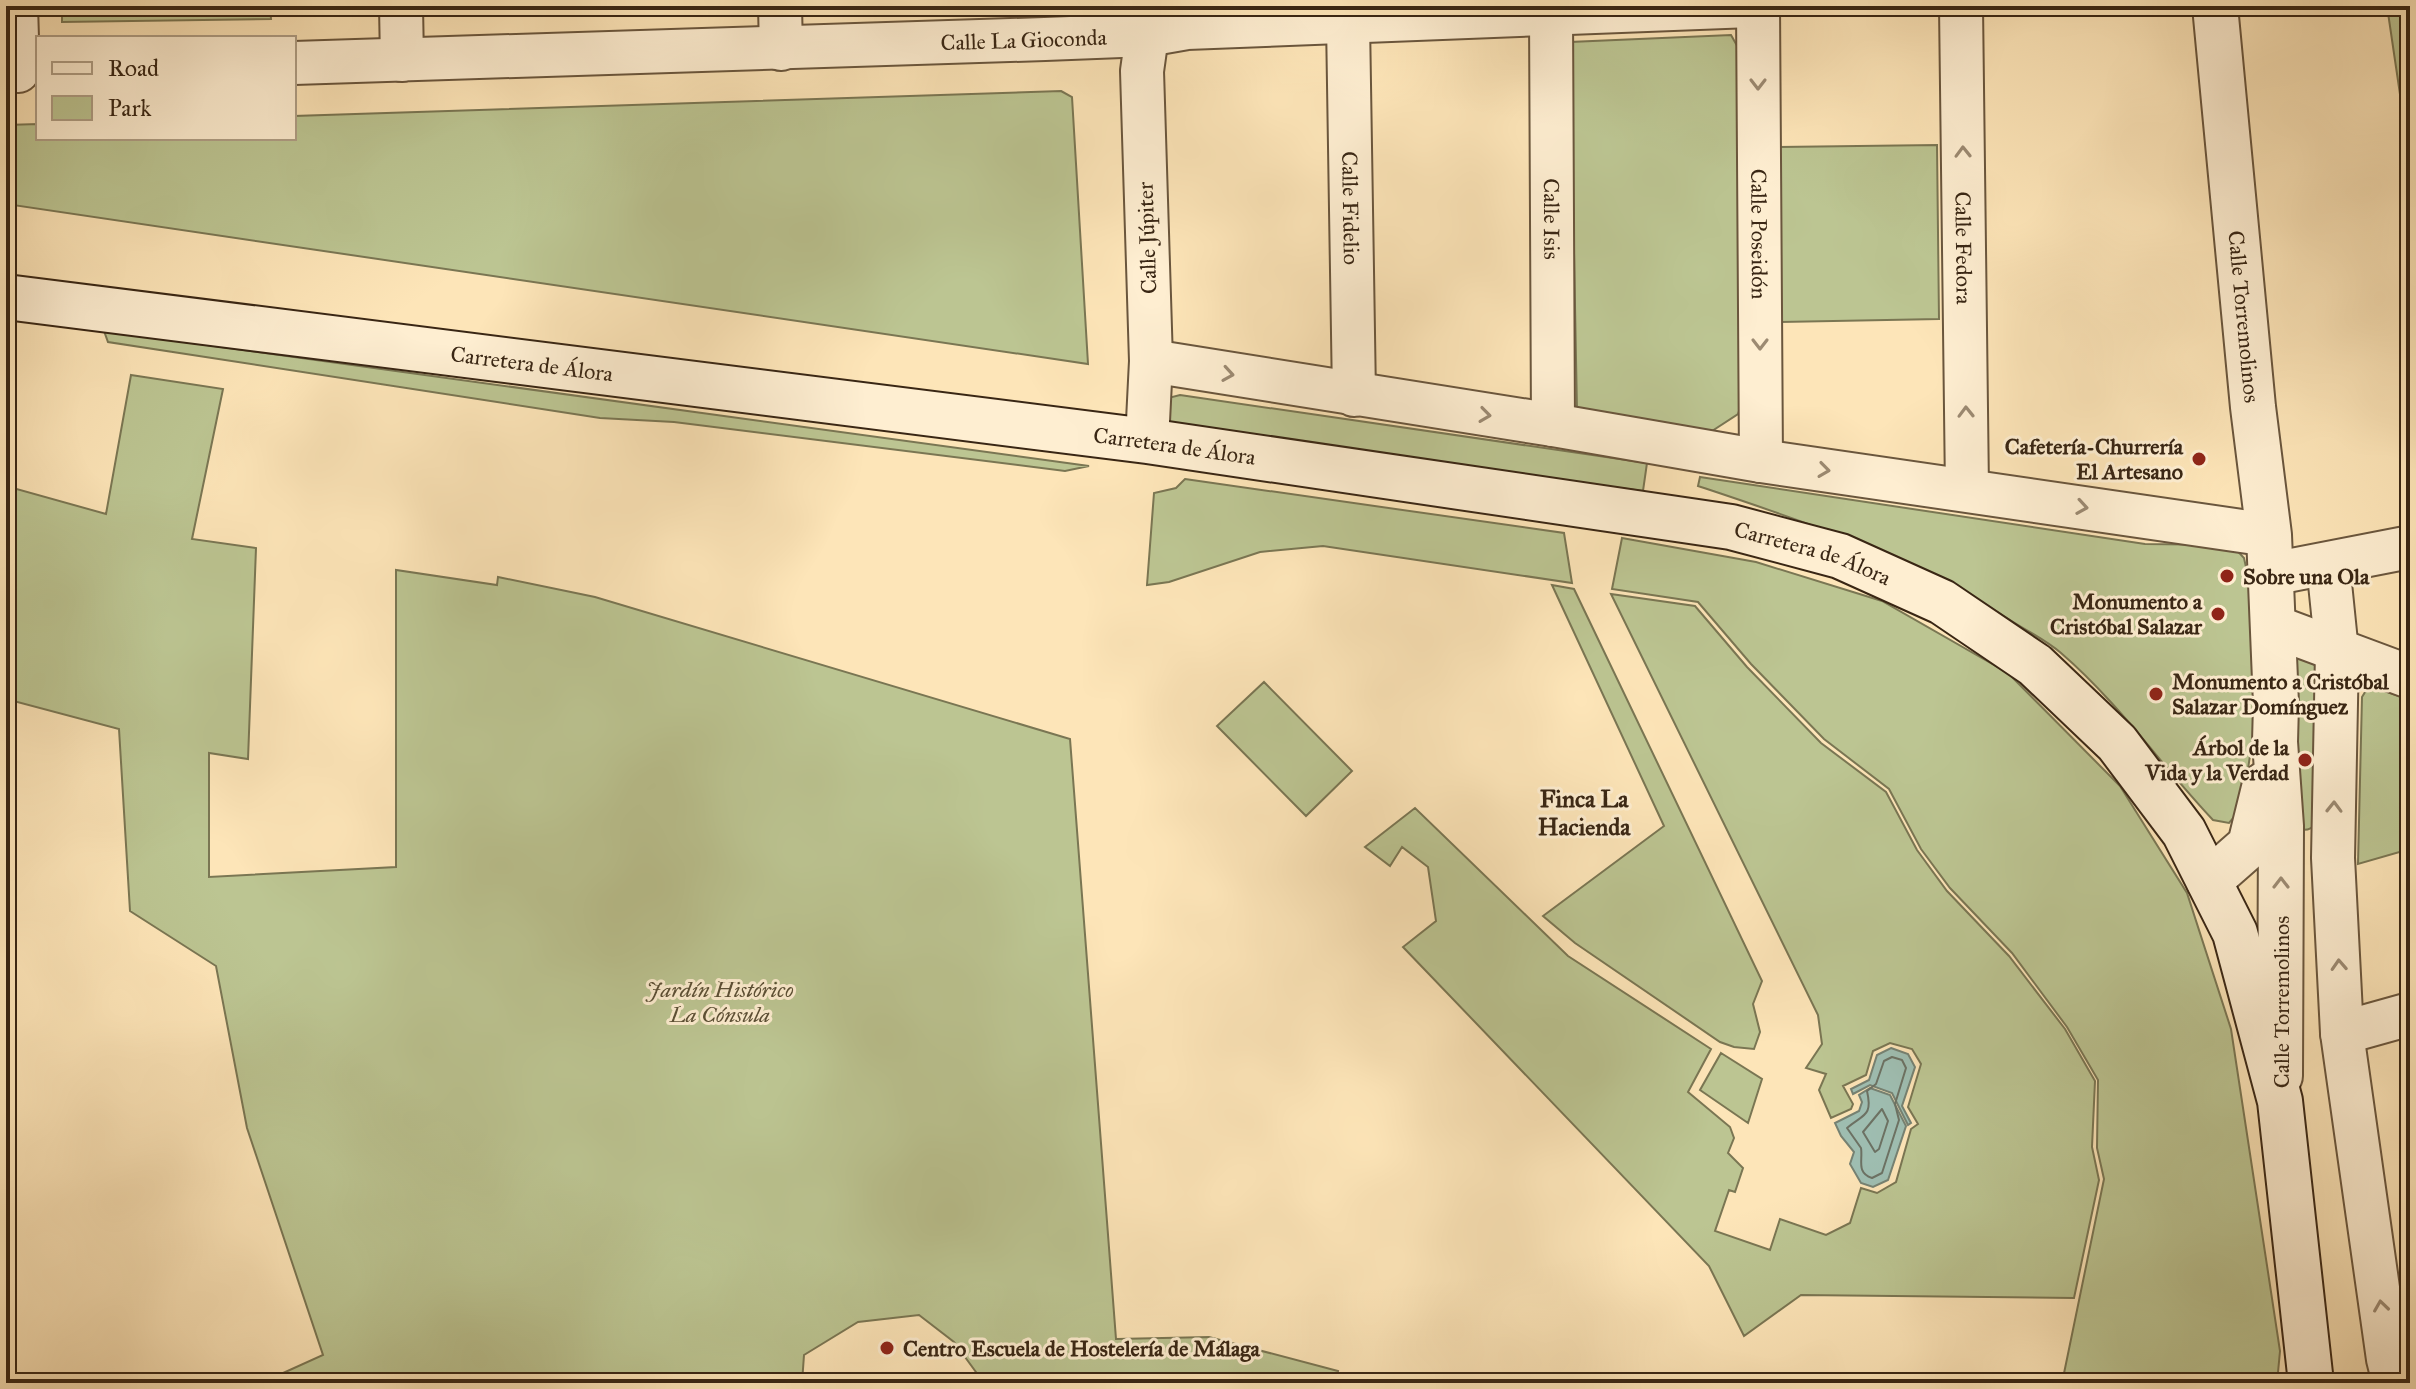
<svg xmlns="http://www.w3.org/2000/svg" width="2416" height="1389" font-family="'IM FELL Great Primer',serif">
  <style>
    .green { fill: #bcc592; stroke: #7a7653; stroke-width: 2 }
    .water { fill: #9fbfb3; stroke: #768273; stroke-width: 2 }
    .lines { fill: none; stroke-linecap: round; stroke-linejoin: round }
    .shore { stroke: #6c7264; stroke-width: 2 }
    .minor-casing { stroke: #6a563d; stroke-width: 46 }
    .tertiary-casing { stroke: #6a563d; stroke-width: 48 }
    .secondary-casing { stroke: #392614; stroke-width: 48 }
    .minor { stroke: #feeed1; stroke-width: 42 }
    .tertiary { stroke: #feeed1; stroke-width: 44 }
    .secondary { stroke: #feeed1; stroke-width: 44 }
    .oneway { stroke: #9c8a72 }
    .poi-dot { fill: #8f2418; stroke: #feeed1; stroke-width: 3 }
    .labels { text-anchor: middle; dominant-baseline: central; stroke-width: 6; stroke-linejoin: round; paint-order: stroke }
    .street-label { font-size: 22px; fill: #392614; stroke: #feeed1 }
    .poi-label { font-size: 22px; font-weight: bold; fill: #392614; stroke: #feeed1; text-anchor: end }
    .park-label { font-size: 22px; font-style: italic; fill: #5a4e34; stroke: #feeed1 }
    .neighbourhood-label { font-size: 24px; font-weight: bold; fill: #392614; stroke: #feeed1 }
  </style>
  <rect width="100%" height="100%" fill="#fde5b8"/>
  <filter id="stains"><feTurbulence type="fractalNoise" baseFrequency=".0025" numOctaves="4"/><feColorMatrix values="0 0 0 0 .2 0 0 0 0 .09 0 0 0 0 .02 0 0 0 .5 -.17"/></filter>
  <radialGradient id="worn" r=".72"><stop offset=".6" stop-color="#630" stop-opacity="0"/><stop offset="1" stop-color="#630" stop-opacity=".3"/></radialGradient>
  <path class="green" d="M62 6H270L271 19 62 22Z
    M2387 6H2410V162Z
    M1731 35 1740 51 1745 393 1738 414 1712 431 1577 411 1570 42Z
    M1061 91 1072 97 1088 364 6 204V125L38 124V138H294V116Z
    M1937 145 1939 319 1781 322 1779 147Z
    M104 331 1089 466 1065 471 674 422 600 418 108 342Z
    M131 375 223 389 192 539 256 548 248 759 209 753V877L396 867V570L497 585 498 577 595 597 1070 739 1116 1339 1209 1337 1338 1371 1336 1383H984L954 1342 919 1315 858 1322 804 1355 802 1383H261L323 1355 247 1128 216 966 130 911 119 729 6 699V486L106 514Z
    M1180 395 1647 463 1643 491 1171 430 1163 406 1168 398Z
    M1700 477 2145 544 2232 545 2244 558 2249 581 2254 646 2255 723 2242 808 2229 823 2213 820C2161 765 2119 703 2061 653 2046 640 2027 631 2010 620 1910 556 1809 523 1698 486Z
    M1185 479 1564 533 1572 583 1323 546 1260 552 1169 582 1147 585 1154 493 1176 488Z
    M1622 538 1756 562 1882 601 2008 673 2120 786 2187 893 2231 1029 2280 1351 2277 1383H2062L2104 1179 2097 1148 2098 1080 2067 1027 2012 953 1950 888 1921 849 1889 789 1824 739 1751 664 1698 602 1612 589Z
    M1552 585 1574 589 1762 981 1753 1004 1760 1032 1754 1049 1734 1047 1720 1042 1575 943 1543 916 1664 826Z
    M1611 594 1695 606 1747 667 1821 743 1886 792 1917 850 1947 891 2009 956 2065 1029 2095 1081 2092 1147 2099 1180 2074 1298 1801 1295 1744 1336 1709 1266 1403 947 1436 921 1428 867 1402 847 1390 866 1365 847 1415 808 1568 956 1711 1049 1688 1092 1730 1127 1734 1138 1728 1153 1743 1168 1735 1192 1729 1190 1715 1231 1770 1250 1780 1219 1826 1235 1850 1223 1861 1188 1877 1193 1896 1182 1911 1129 1918 1124 1908 1107 1921 1064 1912 1049 1890 1043 1873 1051 1866 1075 1843 1086 1853 1104 1851 1109 1831 1118 1819 1090 1826 1074 1806 1068 1822 1044 1818 1015Z
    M2305 655 2318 666 2315 824C2311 830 2306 831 2299 829L2292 661 2298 656Z
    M1264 682 1352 771 1306 816 1217 726Z
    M2376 688 2410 700V849L2358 864 2362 697 2367 689Z
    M1721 1053 1762 1079 1748 1123 1700 1090Z"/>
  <path class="water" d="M1891 1048 1908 1054 1915 1067 1902 1106 1911 1123 1908 1125 1892 1093 1870 1085 1853 1094 1851 1089 1869 1080 1877 1055Z
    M1870 1088 1890 1095 1906 1126 1888 1180 1873 1187 1861 1183 1850 1164 1854 1152 1841 1136 1835 1123 1859 1111 1862 1102 1859 1095Z"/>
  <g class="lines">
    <path class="shore" d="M1892 1057 1902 1060 1906 1068 1895 1104 1899 1120 1882 1173 1872 1178C1856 1173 1863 1160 1861 1148L1847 1128C1863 1114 1873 1117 1867 1091L1876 1084 1884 1061Z
      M1882 1109 1888 1121 1879 1149 1875 1152 1863 1132Z"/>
    <g class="minor-casing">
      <g id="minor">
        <path d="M16 6 18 71"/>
        <path d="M401 6 402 60"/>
        <path d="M780 6 781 49"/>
        <path id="s1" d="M1758 6 1761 461"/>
        <path id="s2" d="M1961 6 1967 490"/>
        <path id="s3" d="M1551 13 1553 425"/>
        <path id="s4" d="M1348 22 1354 395"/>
        <path id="s5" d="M294 63 1045 39 1147 35 1187 28 1751 6"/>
        <path d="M1151 361 1553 425 1761 461 2269 535"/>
        <path d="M1147 441 1151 361 1142 71 1147 35"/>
        <path d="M2328 564 2337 652 2333 858 2342 1033 2388 1359 2394 1383"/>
        <path d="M2271 574 2410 547"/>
        <path d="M2273 626 2410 677"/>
        <path d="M2342 1033 2410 1014"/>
      </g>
    </g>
    <g class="tertiary-casing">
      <g id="tertiary">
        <path id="s6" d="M2215 6 2253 407 2269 535 2276 704 2275 742 2281 826 2280 1076"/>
        <path d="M2209 881 2250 845 2265 784"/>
      </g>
    </g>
    <g class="secondary-casing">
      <g id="secondary">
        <path id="s7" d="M6 297 1147 441 1731 527 1840 556 1942 602 2035 665 2117 743 2184 832 2235 933 2280 1101 2311 1383"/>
      </g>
    </g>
    <use href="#minor" class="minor"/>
    <use href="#tertiary" class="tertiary"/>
    <use href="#secondary" class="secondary"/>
  </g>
  <defs><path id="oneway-chevron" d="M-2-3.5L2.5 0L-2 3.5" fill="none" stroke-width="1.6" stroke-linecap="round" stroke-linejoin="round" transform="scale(2)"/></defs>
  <g class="oneway">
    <use href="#oneway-chevron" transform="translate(1758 84) rotate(90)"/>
    <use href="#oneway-chevron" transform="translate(1963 152) rotate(-91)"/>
    <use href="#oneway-chevron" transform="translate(1760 344) rotate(90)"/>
    <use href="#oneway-chevron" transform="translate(1228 374) rotate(9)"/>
    <use href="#oneway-chevron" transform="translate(1966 412) rotate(-91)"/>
    <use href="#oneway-chevron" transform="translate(1485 415) rotate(8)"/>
    <use href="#oneway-chevron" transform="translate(1824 470) rotate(8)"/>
    <use href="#oneway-chevron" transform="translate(2082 507) rotate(9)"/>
    <use href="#oneway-chevron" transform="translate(2334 807) rotate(-89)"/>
    <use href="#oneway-chevron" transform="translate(2281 883) rotate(-90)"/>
    <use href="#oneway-chevron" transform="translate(2339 965) rotate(-93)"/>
    <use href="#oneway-chevron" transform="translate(2381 1306) rotate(-98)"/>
  </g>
  <g class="poi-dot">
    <circle cx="2199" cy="459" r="8"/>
    <circle cx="2227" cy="576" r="8"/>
    <circle cx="2218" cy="614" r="8"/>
    <circle cx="2156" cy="694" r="8"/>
    <circle cx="2305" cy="760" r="8"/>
    <circle cx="887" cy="1348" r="8"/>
  </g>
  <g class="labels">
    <g class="street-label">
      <text stroke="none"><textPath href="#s5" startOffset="730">Calle La Gioconda</textPath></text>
      <text stroke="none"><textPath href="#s4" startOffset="186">Calle Fidelio</textPath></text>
      <text stroke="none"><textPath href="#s3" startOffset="206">Calle Isis</textPath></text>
      <text stroke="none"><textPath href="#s1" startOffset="228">Calle Poseidón</textPath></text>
      <text transform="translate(1147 238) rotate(-92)">Calle Júpiter</text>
      <text stroke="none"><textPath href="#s2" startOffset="242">Calle Fedora</textPath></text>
      <text stroke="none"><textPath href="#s6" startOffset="312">Calle Torremolinos</textPath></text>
      <text stroke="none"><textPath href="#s7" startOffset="530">Carretera de Álora</textPath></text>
      <text stroke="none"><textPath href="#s7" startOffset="1178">Carretera de Álora</textPath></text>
      <text stroke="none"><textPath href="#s7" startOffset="1826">Carretera de Álora</textPath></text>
      <text transform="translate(2281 1002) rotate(-90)">Calle Torremolinos</text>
    </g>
    <g class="poi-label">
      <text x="2183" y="446">Cafetería-Churrería<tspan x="2183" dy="25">El Artesano</tspan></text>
      <text x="2243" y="576" text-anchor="start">Sobre una Ola</text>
      <text x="2202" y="601">Monumento a<tspan x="2202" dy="25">Cristóbal Salazar</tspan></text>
      <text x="2172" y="681" text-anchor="start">Monumento a Cristóbal<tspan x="2172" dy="25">Salazar Domínguez</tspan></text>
      <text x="2289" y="747">Árbol de la<tspan x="2289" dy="25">Vida y la Verdad</tspan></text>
      <text x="903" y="1348" text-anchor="start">Centro Escuela de Hostelería de Málaga</text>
    </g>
    <g class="park-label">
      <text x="720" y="989">Jardín Histórico<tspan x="720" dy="25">La Cónsula</tspan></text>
    </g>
    <g class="neighbourhood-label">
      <text x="1584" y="799">Finca La<tspan x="1584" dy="28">Hacienda</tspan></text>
    </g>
  </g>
  <rect width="2416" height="1389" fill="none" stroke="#fde5b8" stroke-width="32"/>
  <rect x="8" y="8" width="2400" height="1373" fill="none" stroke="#392614" stroke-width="4"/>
  <rect x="16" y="16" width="2384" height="1357" fill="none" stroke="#392614" stroke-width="2"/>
  <rect x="36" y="36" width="260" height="104" fill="#feeed1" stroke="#af9e85" stroke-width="2"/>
  <rect x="52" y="62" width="40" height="12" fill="#feeed1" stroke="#af9e85" stroke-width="2"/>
  <text x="108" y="76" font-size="24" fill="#392614">Road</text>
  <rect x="52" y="96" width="40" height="24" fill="#bcc592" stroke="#af9e85" stroke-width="2"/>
  <text x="108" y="116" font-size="24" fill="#392614">Park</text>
  <rect width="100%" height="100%" filter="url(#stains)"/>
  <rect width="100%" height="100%" fill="url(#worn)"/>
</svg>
